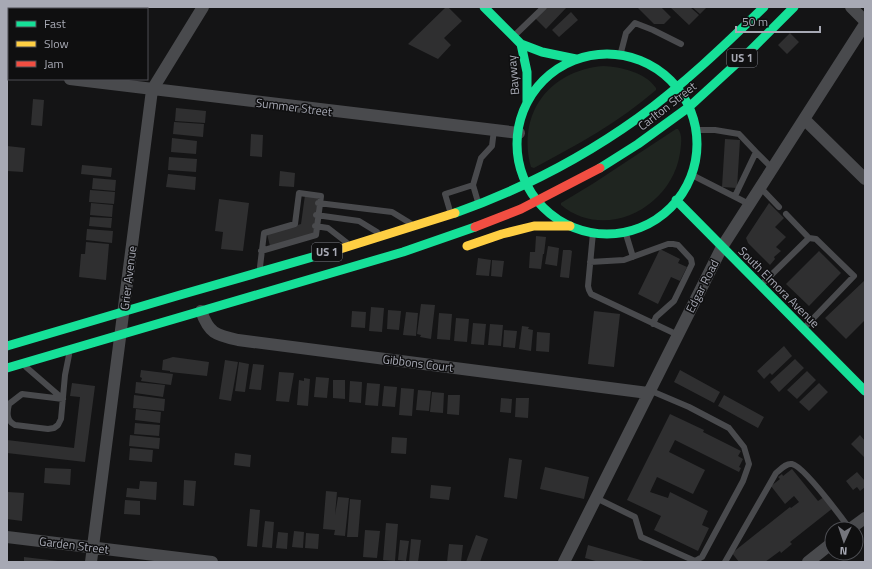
<svg xmlns="http://www.w3.org/2000/svg" width="872" height="569" font-family="'Titillium Web',sans-serif">
  <style>
    .green { fill: #1f2520 }
    .building { fill: #2f2f30 }
    .lines { fill: none; stroke-linecap: round; stroke-linejoin: round }
    .lane { stroke: #494a4d; stroke-width: 6 }
    .street { stroke: #494a4d; stroke-width: 12 }
    .fast { stroke: #16e098; stroke-width: 9 }
    .slow { stroke: #ffcf43; stroke-width: 9 }
    .jam { stroke: #f24e42; stroke-width: 9 }
    .labels { text-anchor: middle; dominant-baseline: central; stroke-width: 3; stroke-linejoin: round; paint-order: stroke }
    .shield { fill: #0f0f10; stroke: #797b83; stroke-width: 1 }
    .shield-label { font-size: 11px; font-weight: bold; fill: #a7a9b4 }
    .street-label { font-size: 12px; fill: #a7a9b4; stroke: #0f0f10 }
  </style>
  <rect width="100%" height="100%" fill="#141415"/>
  <path class="green" d="M603 66C621 67 645 72 656 88V90C619 122 577 145 534 168L531 167C517 113 549 71 603 66Z
    M676 129H678C683 135 681 145 680 153 672 207 606 242 561 205V203L594 183Z"/>
  <path class="building" d="M446 7H448L462 21 444 38 451 45 438 59 408 44Z
    M546 7H567L546 29 535 18Z
    M637 7H661L671 17 664 24H654Z
    M670 7H690L699 15 689 25Z
    M692 7H707L700 14Z
    M571 12 578 20 559 37 552 30Z
    M790 33 799 42 787 54 778 45Z
    M33 99 44 100 42 126 31 125Z
    M176 108 206 111 205 123 175 121Z
    M174 122 204 124 203 137 173 134Z
    M251 134 263 135 262 157 250 156Z
    M172 138 197 141 196 154 171 152Z
    M725 139 740 140 737 188 722 187Z
    M7 146 25 148 23 172 7 171Z
    M169 157 197 159 196 172 168 170Z
    M82 165 112 168 111 177 81 174Z
    M280 171 295 173 294 187 279 186Z
    M168 174 196 177 195 190 166 187Z
    M93 178 116 180 115 191 92 189Z
    M90 190 115 192 114 204 89 202Z
    M305 195 318 196 314 234 270 246 267 234 301 224Z
    M219 199 249 203 243 251 221 249 223 232 215 231Z
    M91 203 113 205 112 217 90 215Z
    M769 203 784 218 775 227 786 237 776 247 781 251 774 257 775 259 770 265 748 243 746 238Z
    M90 217 112 218 111 228 89 226Z
    M87 229 113 231 112 243 86 240Z
    M536 236 546 237 544 254H543L541 269 529 268 530 252H535Z
    M86 242 109 244 106 280 79 277 81 254H85Z
    M548 246 559 248 557 266 545 264Z
    M660 249 680 259 678 263 687 267 680 281 671 277 658 304 638 294Z
    M563 250H570L572 251 569 278 560 277Z
    M819 251 841 273 809 306 786 284Z
    M478 258 491 260 489 276 476 275Z
    M492 260 504 261 502 277 491 276Z
    M865 280V320L846 339 825 318Z
    M421 304 435 305 431 339 420 337 421 335 417 334Z
    M371 307 384 308 382 332 369 331Z
    M388 310 401 311 399 330 387 329Z
    M352 311 366 312 365 328 351 327Z
    M594 311 620 314 614 367 588 364Z
    M406 312 418 313 416 336 403 335Z
    M439 313 452 314 450 340 437 339Z
    M456 318 469 319 467 342 454 341Z
    M473 323 486 324 484 345 471 344Z
    M490 324 503 325 501 346 488 345Z
    M522 326 529 327 528 329 533 330 531 351 519 349Z
    M504 330 517 331 515 348 503 347Z
    M537 332 550 333 549 352 536 351Z
    M784 346 792 356 772 375 770 373 764 379 757 371Z
    M173 357 209 362 207 376 170 372V371L162 370 163 360Z
    M795 359 804 368 779 392 770 382Z
    M225 360 238 362 231 401 219 399Z
    M239 362 249 364 245 392 235 391Z
    M253 364 264 365 261 390 249 389Z
    M141 370 173 374 171 385 141 381 142 378 140 377Z
    M680 370 720 392 714 403 674 382Z
    M807 371 816 380 797 399 787 390Z
    M279 372 294 373 289 402 276 401Z
    M316 377 329 378 327 398 314 397Z
    M304 378 310 379 308 406 297 405 299 380 304 381Z
    M333 380H345V399L333 398Z
    M350 381 362 382 361 403 349 402Z
    M136 382 165 385 163 397 135 393Z
    M72 383 95 386 85 462 7 453V440L74 448 80 397 70 396Z
    M367 383 380 384 378 406 365 405Z
    M819 383 828 392 809 411 799 402Z
    M384 386 397 387 395 407 382 406Z
    M401 388 414 389 412 416 399 415Z
    M418 390 431 391 429 411 416 410Z
    M432 392 444 393 443 413 430 412Z
    M134 395 165 399 164 411 133 408Z
    M448 395H460L459 415 447 414Z
    M724 395 764 417 758 428 718 406Z
    M501 398 512 399 511 413 500 412Z
    M516 398H529L528 418 515 417Z
    M136 409 161 412 160 423 135 420Z
    M670 414 704 430 703 432 741 451 738 456 743 459 739 467 741 468 739 472 675 440 669 452 705 470 693 494 657 477 650 492 668 498 670 492 708 511 702 525 709 528 698 551 654 530 661 516 627 500Z
    M135 423 160 425 159 436 134 434Z
    M130 435 160 438 159 449 129 446Z
    M860 435 865 441V458L851 444Z
    M392 437 407 438 406 454 391 453Z
    M130 448 153 450 152 462 129 460Z
    M235 453 251 455 250 467 234 465Z
    M509 458 522 460 517 499 504 497Z
    M545 467 589 477 584 499 540 489Z
    M45 468 71 469 70 485 44 483Z
    M792 469 818 501 824 497 833 508 790 542 792 544 781 553 780 551 765 562H739L732 553 790 507 791 508 799 502 794 496 785 504 771 486 780 479 778 477 782 474 783 476Z
    M857 472 865 481V487L860 491 857 487 853 490 846 481Z
    M184 480 196 481 194 506 183 505Z
    M140 481 157 482 156 500 126 497 127 488 139 489Z
    M431 485 451 487 449 500 430 498Z
    M326 491 337 492 335 515 338 497 349 498 345 536 334 535 335 530 323 529Z
    M8 492 24 493 22 521 7 519Z
    M350 499 361 500 358 537H347Z
    M125 500 140 501V515L124 514Z
    M250 509 260 510 257 547 247 546Z
    M265 521 274 522 272 548 262 547Z
    M386 523 398 524 395 561 383 560Z
    M365 530 380 531 377 558 363 557Z
    M294 531 304 532 303 548 292 547Z
    M278 532 288 533 287 549 276 548Z
    M306 533 319 534 318 549 305 548Z
    M476 535 488 539 480 562H466Z
    M411 539 421 540 418 562H409Z
    M400 540 409 541 406 561 398 560Z
    M449 544 463 545 461 562H447Z
    M588 545 644 561V562H599L585 558Z
    M24 557 58 561V562H24Z"/>
  <g class="lines">
    <path class="lane" d="M515 35 544 7
      M620 56 626 33 635 23 653 30 681 44
      M698 130H715L739 134 756 152
      M692 175 749 204
      M473 185 481 158 492 146 494 130
      M760 187 779 207
      M735 196 756 152 772 168
      M318 203 392 212 410 223
      M450 211 445 194 473 185 478 202
      M316 215 359 221 377 232
      M315 226 328 228 346 242
      M625 231 633 257
      M593 233 588 286 589 290 591 294 678 335
      M590 262 624 260 668 244H673L678 245 691 259 692 264 674 301 656 317 653 324
      M260 267 264 233 295 224 299 193 321 196 316 235 261 251
      M761 285 809 238 786 214
      M804 328 854 276 816 239 809 238
      M26 367 63 399
      M63 399 22 394 9 404C7 412 6 421 15 425L48 429 54 428 58 425 61 419 65 375 69 355
      M596 498 635 517 641 537 695 561 702 557 743 481 749 464 744 447 729 428 689 407 649 390
      M725 562 776 473C781 469 786 463 792 464 804 466 841 517 850 529"/>
    <path class="street" d="M851 7 865 21
      M7 71H9
      M70 79 519 133
      M804 119 865 179
      M201 311C209 333 215 335 238 340L648 393
      M850 529 865 518
      M7 537 212 562
      M91 562 152 90 203 7
      M564 562 722 247 865 24
      M808 562 832 543"/>
    <path class="fast" d="M484 7 521 44 542 52 576 59
      M521 44 527 72V103
      M517 144a90 90 0 1 1 180 0a90 90 0 1 1-180 0Z
      M600 168 638 144 689 107 748 53 794 7
      M676 200 865 391
      M455 213C520 190 582 158 638 118 683 85 724 46 764 7
      M7 346 180 295 337 250
      M7 368 403 252 475 227"/>
    <path class="slow" d="M467 246 502 234 534 226H570
      M337 250 455 213"/>
    <path class="jam" d="M475 227 521 209 600 168"/>
  </g>
  <g class="labels">
    <g class="shield">
      <rect x="727" y="49" width="30" height="18" rx="3"/>
      <rect x="312" y="243" width="30" height="18" rx="3"/>
    </g>
    <g class="shield-label">
      <text x="742" y="58">US 1</text>
      <text x="327" y="252">US 1</text>
    </g>
    <g class="street-label">
      <text transform="translate(513 75) rotate(-95)">Bayway</text>
      <text transform="translate(667 106) rotate(-38)">Carlton Street</text>
      <text transform="translate(294 107) rotate(7)">Summer Street</text>
      <text transform="translate(128 278) rotate(-83)">Grier Avenue</text>
      <text transform="translate(702 286) rotate(-63)">Edgar Road</text>
      <text transform="translate(779 287) rotate(45)">South Elmora Avenue</text>
      <text transform="translate(418 363) rotate(7)">Gibbons Court</text>
      <text transform="translate(74 545) rotate(7)">Garden Street</text>
    </g>
  </g>
  <rect width="872" height="569" fill="none" stroke="#a7a9b4" stroke-width="16"/>
  <rect x="8" y="8" width="140" height="72" fill="#0f0f10" stroke="#4c4d52"/>
  <rect x="16" y="21" width="20" height="6" fill="#16e098" stroke="#4c4d52"/>
  <text x="44" y="28" font-size="12" fill="#a7a9b4">Fast</text>
  <rect x="16" y="41" width="20" height="6" fill="#ffcf43" stroke="#4c4d52"/>
  <text x="44" y="48" font-size="12" fill="#a7a9b4">Slow</text>
  <rect x="16" y="61" width="20" height="6" fill="#f24e42" stroke="#4c4d52"/>
  <text x="44" y="68" font-size="12" fill="#a7a9b4">Jam</text>
  <g transform="translate(844 541) rotate(183)"><circle r="19" fill="#0f0f10" stroke="#4c4d52"/>
  <path d="M0-3L7 15L0 10L-7 15Z" fill="#74757c"/>
  <text y="-6" font-size="11" font-weight="bold" text-anchor="middle" fill="#a7a9b4">N</text>
  </g>
  <path d="M736 26v6h84v-6" fill="none" stroke="#a7a9b4" stroke-width="2"/>
  <text x="742" y="26" font-size="12" fill="#a7a9b4" stroke="#0f0f10" stroke-width="3" paint-order="stroke">50 m</text>
</svg>
